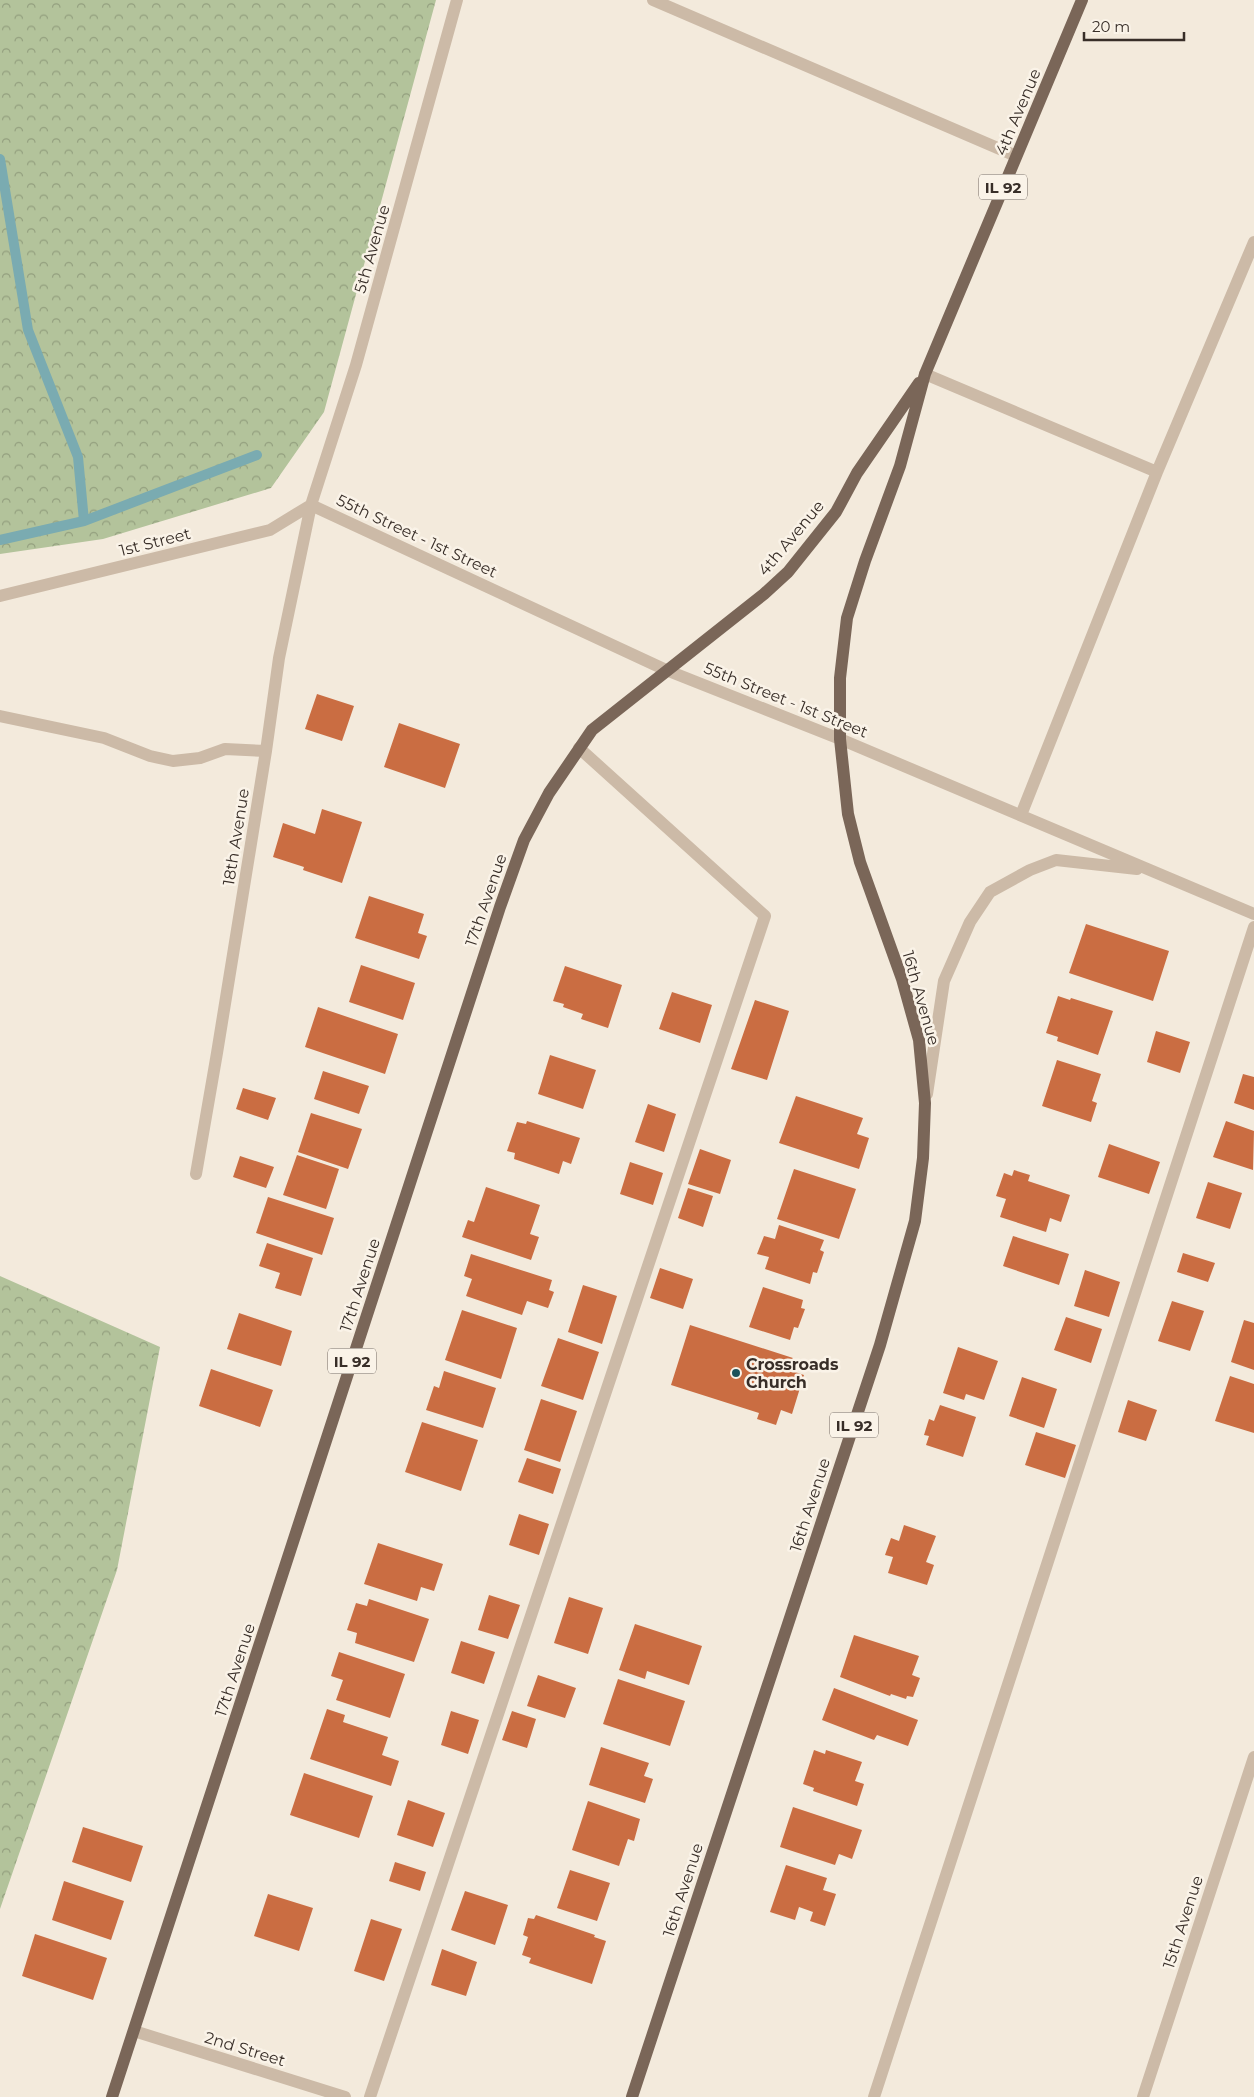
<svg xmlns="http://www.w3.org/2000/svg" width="1254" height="2097" font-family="Montserrat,sans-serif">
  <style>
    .forest { fill: url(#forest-crowns) }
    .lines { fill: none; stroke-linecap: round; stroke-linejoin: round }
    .stream { stroke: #7aabb1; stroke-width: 10 }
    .building { fill: #ca6d42 }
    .minor { stroke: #ccbaa7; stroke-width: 12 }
    .major { stroke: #7a6658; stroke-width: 12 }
    .poi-dot { fill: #1c525b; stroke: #faf3e8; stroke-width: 2 }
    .labels { text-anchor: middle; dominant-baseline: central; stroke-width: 5; stroke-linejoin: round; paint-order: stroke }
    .shield { fill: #faf3e8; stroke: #726962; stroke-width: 1 }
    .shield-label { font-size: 15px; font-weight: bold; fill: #382e28 }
    .street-label { font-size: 16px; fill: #382e28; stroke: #faf3e8 }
    .poi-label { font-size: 16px; font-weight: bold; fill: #382e28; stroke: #faf3e8; text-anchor: start }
  </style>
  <defs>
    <pattern id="forest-crowns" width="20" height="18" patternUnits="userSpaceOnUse" patternTransform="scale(1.25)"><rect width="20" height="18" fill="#b3c39b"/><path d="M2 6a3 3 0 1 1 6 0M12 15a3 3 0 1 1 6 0" fill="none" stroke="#939f7e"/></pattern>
  </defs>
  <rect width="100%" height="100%" fill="#f3eadc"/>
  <path class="forest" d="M0 0H436L324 412 271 488 103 539 0 554Z
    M0 1276 160 1347 117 1570 0 1909Z"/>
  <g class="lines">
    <path class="stream" d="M0 159 28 330 78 457 84 521
      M0 540 84 521 257 455"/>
  </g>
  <path class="building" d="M317 694 354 706 342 741 305 729Z
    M399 723 460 744 445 788 384 767Z
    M322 809 362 822 342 883 303 870 304 867 273 857 283 823 315 834Z
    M369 896 424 914 418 933 427 936 419 959 355 938Z
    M1086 924 1169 951 1153 1001 1069 973Z
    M361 965 415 983 403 1020 349 1002Z
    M565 966 622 985 608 1028 581 1019 583 1014 563 1007 564 1004 553 1001Z
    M672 992 712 1005 700 1043 659 1029Z
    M1058 996 1070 1000 1071 998 1113 1011 1098 1055 1057 1041 1058 1037 1046 1033Z
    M755 1000 789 1011 767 1080 731 1069Z
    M318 1007 398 1034 385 1074 305 1047Z
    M1156 1031 1190 1042 1180 1073 1147 1062Z
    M550 1055 596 1070 583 1109 538 1094Z
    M1057 1060 1101 1074 1092 1101 1097 1103 1091 1122 1042 1106Z
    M323 1071 369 1086 359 1114 314 1099Z
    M1243 1074 1254 1077V1110L1234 1103Z
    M243 1088 276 1098 268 1120 236 1109Z
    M796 1096 863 1118 857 1134 869 1138 859 1169 779 1143Z
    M648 1104 676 1114 664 1152 635 1142Z
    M311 1113 362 1129 348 1169 298 1152Z
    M527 1121 580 1138 571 1164 563 1161 559 1174 514 1159 515 1153 507 1151 517 1122 526 1124Z
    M1226 1121 1254 1131 1253 1170 1213 1157Z
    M1109 1144 1160 1162 1149 1194 1098 1177Z
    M700 1149 731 1160 720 1194 688 1184Z
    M297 1155 339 1169 326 1209 283 1195Z
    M240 1156 274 1167 266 1188 233 1177Z
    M630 1162 663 1173 653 1205 620 1194Z
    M794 1169 856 1189 839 1239 777 1219Z
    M1014 1170 1030 1175 1028 1181 1070 1195 1061 1222 1050 1218 1046 1232 1000 1217 1006 1199 996 1196 1004 1173 1012 1176Z
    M1208 1182 1242 1193 1230 1229 1196 1218Z
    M486 1187 540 1205 530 1234 539 1237 531 1260 462 1237 468 1220 474 1222Z
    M688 1188 713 1196 703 1227 678 1218Z
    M268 1197 334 1218 322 1255 256 1233Z
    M779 1225 824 1240 820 1250 824 1252 817 1273 813 1272 810 1284 765 1269 769 1257 757 1254 764 1236 775 1239Z
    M1013 1236 1069 1254 1059 1285 1003 1266Z
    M267 1243 313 1258 301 1296 275 1288 280 1273 259 1266Z
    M1183 1253 1215 1263 1208 1282 1177 1272Z
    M471 1254 552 1280 549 1290 554 1292 548 1308 527 1301 522 1315 466 1296 472 1279 464 1276Z
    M660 1268 693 1279 683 1309 650 1298Z
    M1085 1270 1120 1282 1109 1317 1074 1306Z
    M583 1285 617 1296 602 1344 568 1332Z
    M763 1287 803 1300 801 1308 805 1309 798 1328 794 1327 790 1340 749 1327Z
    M1172 1301 1204 1311 1190 1351 1158 1341Z
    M462 1310 517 1328 501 1379 445 1360Z
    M239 1313 292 1331 281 1366 227 1349Z
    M1066 1317 1102 1329 1091 1363 1054 1350Z
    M1244 1320 1254 1323V1370L1231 1362Z
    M690 1325 793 1358 789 1370 804 1375 792 1414 781 1410 776 1425 757 1419 759 1413 671 1385Z
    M558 1338 599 1352 583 1400 541 1386Z
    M958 1347 998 1361 984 1400 966 1394 964 1400 943 1393Z
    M211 1369 273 1390 260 1427 199 1406Z
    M444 1371 496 1388 483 1428 426 1410 434 1386 439 1388Z
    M1230 1376 1254 1384V1433L1215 1421Z
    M1022 1377 1057 1389 1044 1428 1009 1416Z
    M541 1399 577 1411 560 1462 524 1450Z
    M1128 1400 1157 1410 1146 1441 1118 1432Z
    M940 1405 976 1417 963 1457 926 1445 929 1436 924 1435 929 1419 934 1421Z
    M422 1422 478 1440 461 1491 405 1472Z
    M1036 1432 1076 1445 1065 1478 1025 1465Z
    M527 1458 561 1469 553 1494 518 1482Z
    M519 1514 549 1524 539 1555 509 1545Z
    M904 1525 936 1536 926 1562 934 1565 927 1585 888 1573 893 1557 885 1555 891 1538 899 1541Z
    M378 1543 443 1564 434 1591 421 1587 417 1601 364 1584Z
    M489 1595 520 1605 508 1639 478 1630Z
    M569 1597 603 1608 588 1654 554 1643Z
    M369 1599 429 1619 414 1662 355 1643 357 1633 347 1630 356 1603 367 1606Z
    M635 1624 702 1646 689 1685 647 1671 645 1679 619 1670Z
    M854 1635 919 1656 912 1675 920 1678 913 1697 907 1696 906 1699 891 1694 890 1696 840 1677Z
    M461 1641 495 1652 484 1684 451 1673Z
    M339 1652 405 1674 390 1718 336 1700 343 1680 331 1676Z
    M538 1675 576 1688 565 1718 527 1706Z
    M618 1679 685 1701 670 1746 603 1724Z
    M834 1688 918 1720 908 1746 877 1735 874 1740 822 1720Z
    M327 1709 345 1715 343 1722 388 1737 382 1755 399 1761 391 1786 310 1759Z
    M451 1711 479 1720 468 1754 441 1745Z
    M512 1711 536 1719 527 1748 502 1740Z
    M601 1747 649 1763 644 1776 653 1779 645 1803 589 1785Z
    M814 1750 825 1754 826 1750 862 1762 855 1781 864 1784 857 1806 813 1791 814 1788 803 1784Z
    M304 1773 373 1796 359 1838 290 1815Z
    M408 1800 445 1813 433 1847 397 1835Z
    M588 1801 640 1819 634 1841 628 1839 619 1866 572 1850Z
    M793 1807 862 1830 852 1859 839 1854 835 1865 780 1847Z
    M83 1827 143 1846 131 1882 72 1862Z
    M395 1862 426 1872 420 1891 389 1881Z
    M786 1865 827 1878 823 1890 836 1894 825 1926 810 1921 813 1912 799 1907 795 1920 770 1912Z
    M570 1870 610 1883 597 1921 557 1908Z
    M64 1881 124 1901 111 1940 52 1920Z
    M465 1891 508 1905 495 1945 451 1930Z
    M268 1894 313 1908 299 1951 254 1936Z
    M536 1915 595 1935 594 1937 606 1941 592 1984 529 1963 531 1958 522 1955 528 1937 523 1935 528 1918 534 1919Z
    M371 1919 402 1929 384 1981 354 1971Z
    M35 1934 107 1958 93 2000 22 1976Z
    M442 1949 477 1962 466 1996 431 1985Z"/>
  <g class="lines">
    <path class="minor" d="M653 0 1016 156
      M925 374 1157 472
      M311 505 666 670 840 739 1254 914
      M0 596 270 530 311 505
      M0 716 104 738 150 756 173 761 200 758 225 749 266 751
      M1021 815 1157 472 1254 242
      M927 1094 944 981 970 922 990 892 1030 870 1056 860 1137 869
      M196 1174 217 1053 266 751 279 658 311 505 356 365 457 0
      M134 2031 345 2097
      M370 2097 765 916 579 748
      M874 2097 1254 927
      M1143 2097 1254 1757"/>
    <path class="major" d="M112 2097 500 907 524 840 549 793 592 730 764 594 788 572 836 512 857 473 919 383
      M632 2097 880 1345 915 1221 923 1158 925 1103 919 1040 902 979 860 862 848 814 840 739V678L847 618 865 561 900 466 925 374 1082 0"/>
  </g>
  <circle class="poi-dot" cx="736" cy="1373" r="5"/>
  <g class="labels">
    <g class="shield">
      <rect x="979" y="174.5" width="48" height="25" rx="4"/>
      <rect x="328" y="1348.5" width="48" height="25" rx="4"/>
      <rect x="830" y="1412.5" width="48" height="25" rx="4"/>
    </g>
    <g class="shield-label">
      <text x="1003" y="187">IL 92</text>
      <text x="352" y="1361">IL 92</text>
      <text x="854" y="1425">IL 92</text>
    </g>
    <g class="street-label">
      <text transform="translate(1018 112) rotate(-67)">4th Avenue</text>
      <text transform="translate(372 249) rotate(-74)">5th Avenue</text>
      <text transform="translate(417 536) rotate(25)">55th Street - 1st Street</text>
      <text transform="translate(791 538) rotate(-50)">4th Avenue</text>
      <text transform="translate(155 542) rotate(-14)">1st Street</text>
      <text transform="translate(786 700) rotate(22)">55th Street - 1st Street</text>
      <text transform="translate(236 837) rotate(-81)">18th Avenue</text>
      <text transform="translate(486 900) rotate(-71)">17th Avenue</text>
      <text transform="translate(921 998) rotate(74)">16th Avenue</text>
      <text transform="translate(360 1285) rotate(-72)">17th Avenue</text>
      <text transform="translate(810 1505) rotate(-72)">16th Avenue</text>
      <text transform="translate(235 1670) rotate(-72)">17th Avenue</text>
      <text transform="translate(683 1890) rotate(-72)">16th Avenue</text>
      <text transform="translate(1183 1922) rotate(-72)">15th Avenue</text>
      <text transform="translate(245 2049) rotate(17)">2nd Street</text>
    </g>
    <g class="poi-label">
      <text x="746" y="1364">Crossroads<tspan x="746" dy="18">Church</tspan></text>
    </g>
  </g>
  <path d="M1084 32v8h100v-8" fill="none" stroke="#382e28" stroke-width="2.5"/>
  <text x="1092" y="32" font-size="15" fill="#382e28" stroke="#faf3e8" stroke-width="4" paint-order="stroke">20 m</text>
</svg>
